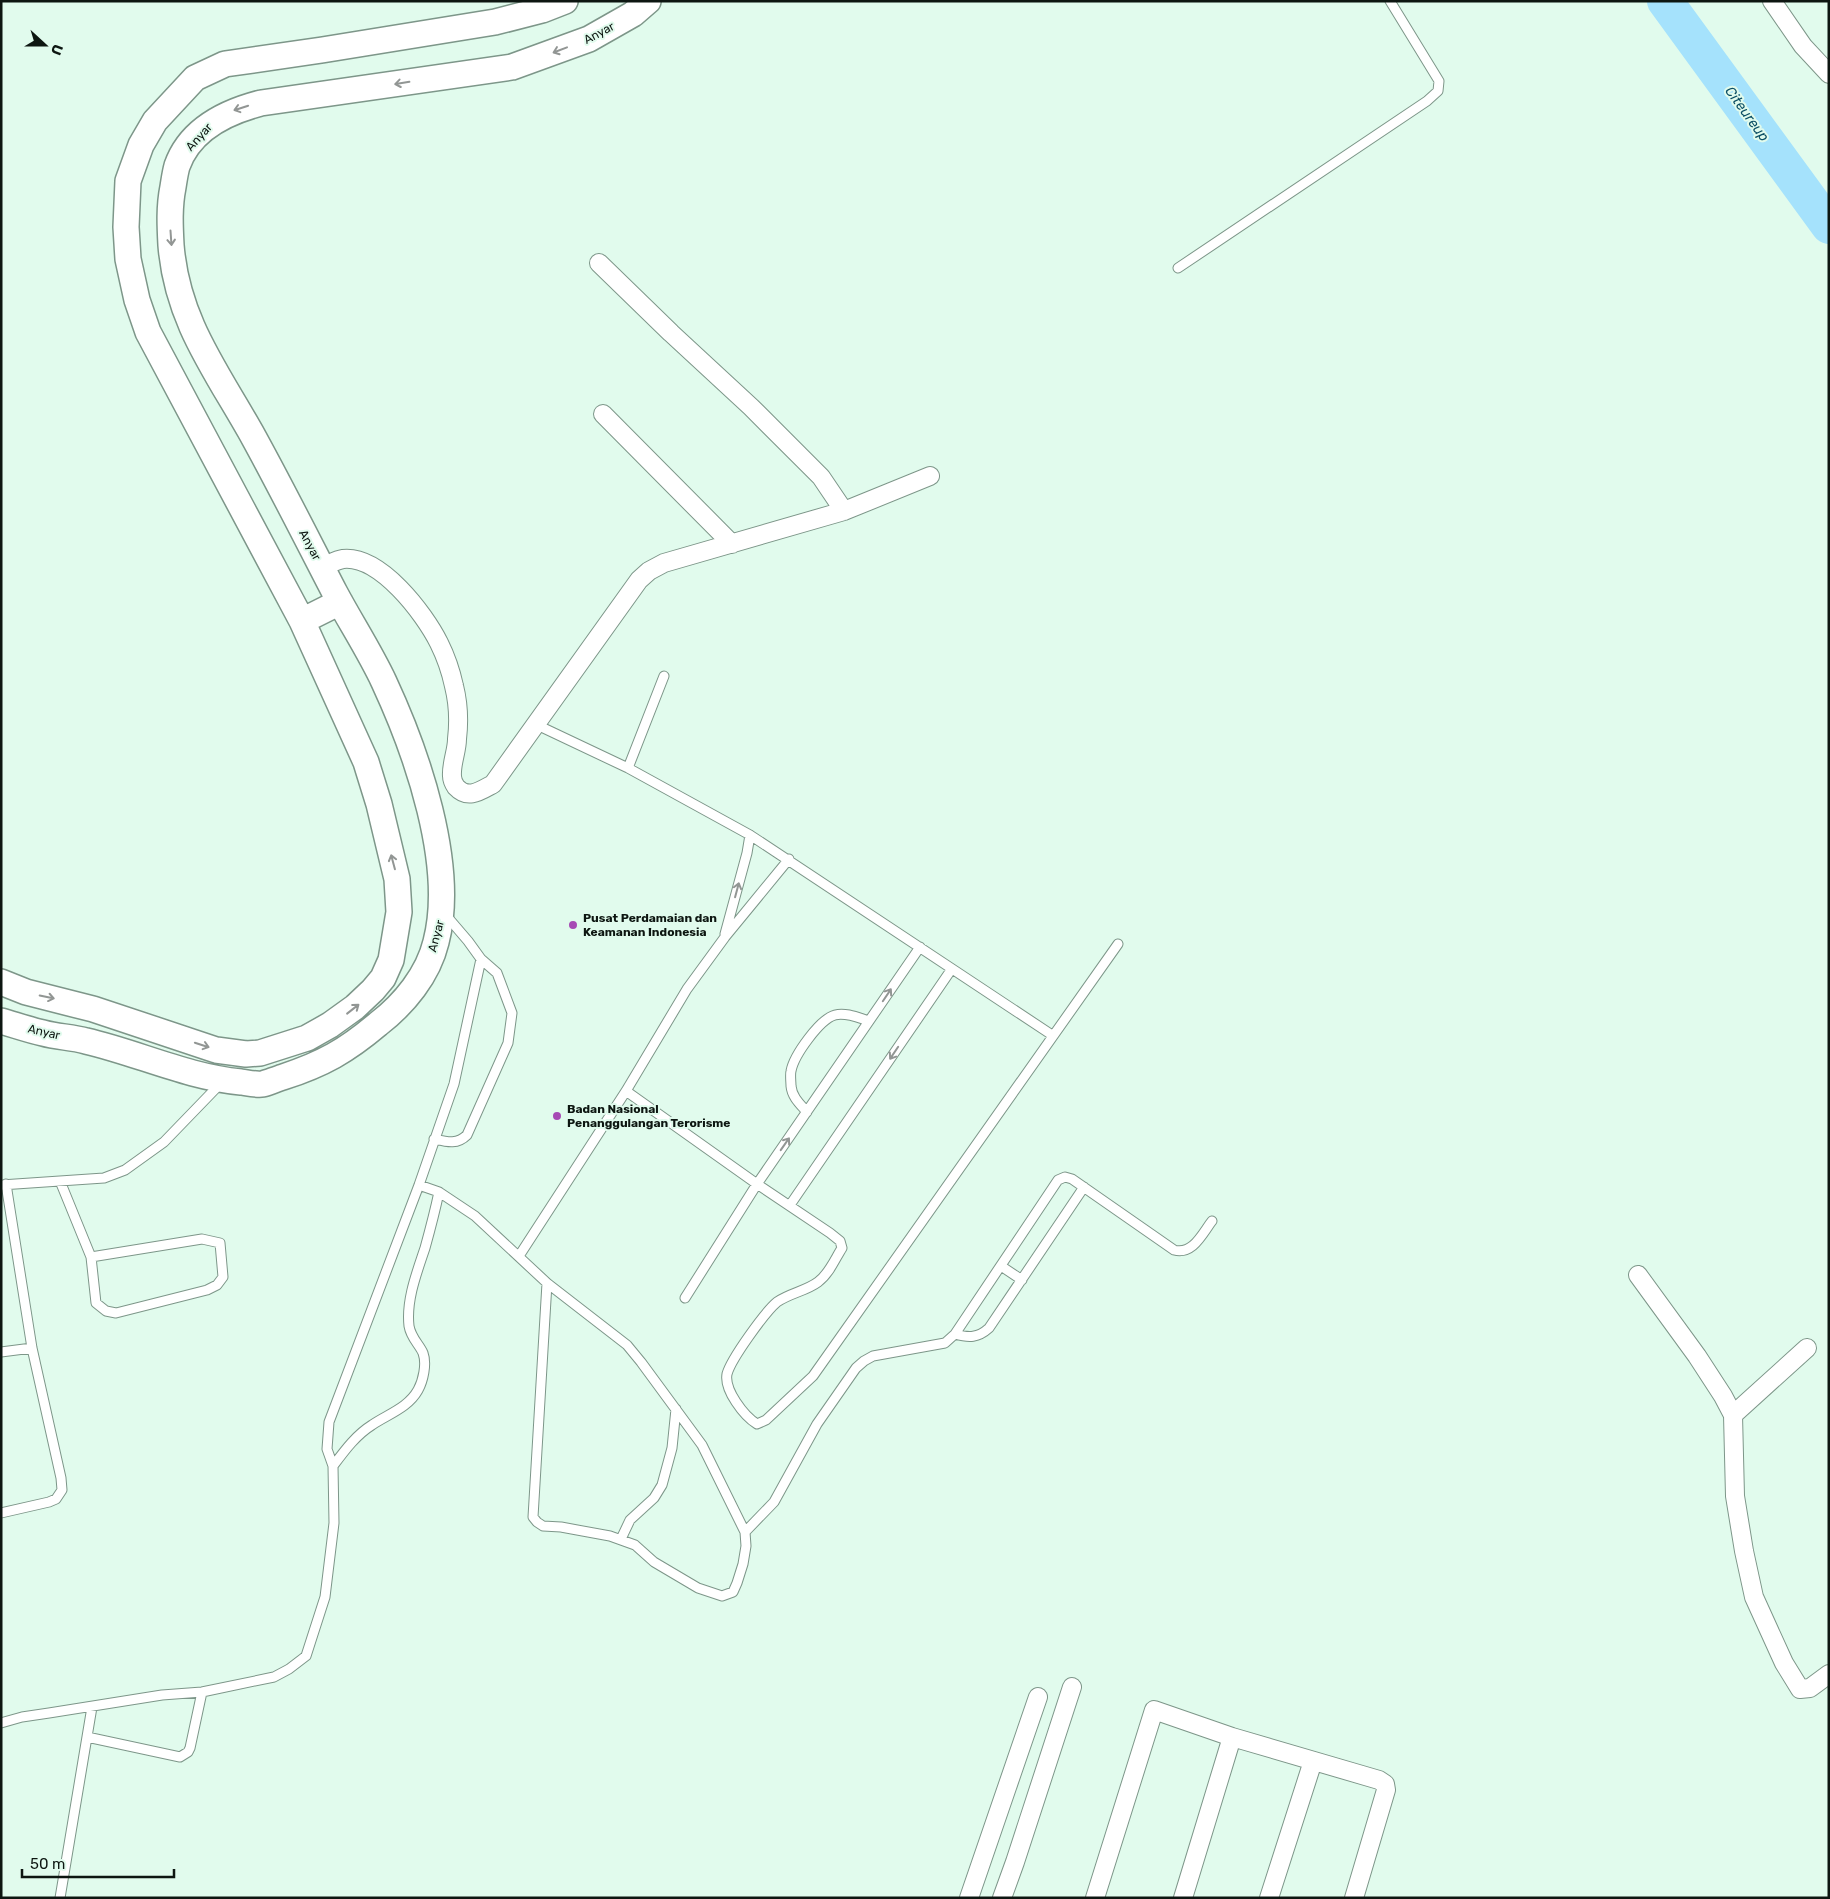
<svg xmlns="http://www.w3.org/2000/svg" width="1830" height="1899" font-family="Rubik,sans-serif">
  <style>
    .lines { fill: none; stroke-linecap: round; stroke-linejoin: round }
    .river { stroke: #a5e2fc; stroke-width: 36 }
    .lane-casing { stroke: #7d9689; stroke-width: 11 }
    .street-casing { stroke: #7d9689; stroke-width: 20 }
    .secondary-casing { stroke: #7d9689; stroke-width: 28 }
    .lane { stroke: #fff; stroke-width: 9 }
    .street { stroke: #fff; stroke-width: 18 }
    .secondary { stroke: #fff; stroke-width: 25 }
    .oneway { stroke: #929694 }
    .poi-dot { fill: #a64ab4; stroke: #e1fbed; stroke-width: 2 }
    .labels { text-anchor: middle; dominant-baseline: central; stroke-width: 4; stroke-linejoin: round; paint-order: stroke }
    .street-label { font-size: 12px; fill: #0d1611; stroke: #e1fbed }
    .poi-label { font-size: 12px; font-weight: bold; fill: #0d1611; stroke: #e1fbed; text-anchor: start }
    .water-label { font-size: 14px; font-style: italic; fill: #0b4e64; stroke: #e1fbed }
  </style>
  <rect width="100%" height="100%" fill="#e1fbed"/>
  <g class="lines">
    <path class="river" d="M1665 1 1829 226"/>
    <g class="lane-casing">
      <path id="lane" d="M1178 268 1427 101 1438 91 1439 81 1390 1
        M535 724 628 768 750 835 1052 1035
        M628 768 664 676
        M725 934 747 853 750 835
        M626 1091 757 1184 830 1233 840 1241 842 1248C835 1259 829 1274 818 1282 806 1291 790 1293 777 1302 765 1312 731 1359 727 1374 724 1390 744 1416 757 1424L766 1420 813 1376 1118 944
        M807 1112C800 1104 792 1097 791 1086 791 1082 790 1075 791 1071 794 1055 820 1019 835 1015 846 1012 859 1018 869 1021
        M434 1139C447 1142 457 1145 467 1135L508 1043 512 1013 497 973 481 959
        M60 1181 91 1257 96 1303 106 1311 116 1313 207 1290 217 1285 223 1277 220 1243 202 1239 91 1257
        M1 1185 104 1178 125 1170 164 1142 222 1082
        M419 1185 439 1192 475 1216 547 1283 627 1345 641 1362 702 1445 745 1532 746 1546 743 1564 737 1583 733 1592 722 1596 698 1588 654 1562 635 1545 610 1536 561 1527 543 1526 537 1522 533 1517 547 1283
        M790 1205 951 970
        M519 1256 626 1091 687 989 725 937 789 859
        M1001 1266 1022 1280
        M685 1298 757 1184 920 947
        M955 1334C969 1338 978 1338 989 1328L1084 1187
        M1 1352 32 1348
        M333 1466C345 1450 356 1435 372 1425 388 1414 408 1408 418 1390 423 1381 427 1364 423 1353 419 1344 411 1338 409 1326 406 1300 417 1272 425 1248 430 1230 435 1211 439 1192
        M1 1513 49 1502 56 1499 62 1490 61 1478 32 1348 6 1184
        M745 1532 774 1502 817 1424 856 1368 864 1361 873 1356 945 1343 955 1334 1058 1180 1065 1177 1072 1179 1174 1250C1193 1255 1202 1234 1212 1221
        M621 1539 630 1520 654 1498 662 1485 672 1448 676 1409
        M1 1723 22 1717 49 1713 162 1695 202 1692 274 1677 289 1669 306 1656 325 1597 334 1523 333 1466 327 1449 329 1422 419 1185 454 1084 481 959 468 941 444 913
        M87 1737 180 1757 188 1752 190 1748 202 1692
        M60 1898 92 1707"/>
    </g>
    <g class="street-casing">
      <path id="street" d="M1772 1 1803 46 1829 74
        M599 263 671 333 751 407 821 477 844 511
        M603 414 732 544
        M322 567C328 565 336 560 343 559 380 555 424 613 439 643 445 655 451 672 454 686 458 702 459 722 457 739 457 751 451 764 452 776 452 779 454 784 456 787 468 800 480 791 493 784L639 580 649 571 664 563 844 511 930 476
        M1638 1275 1697 1356 1723 1396 1733 1415 1735 1496 1744 1551 1754 1597 1784 1663 1800 1689 1810 1688 1829 1674
        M1733 1415 1807 1348
        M969 1898 1038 1697
        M1002 1898 1015 1862 1072 1687
        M1095 1898 1154 1710 1232 1737 1379 1780 1385 1784 1386 1790 1354 1898
        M1183 1898 1232 1737
        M1269 1898 1313 1761"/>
    </g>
    <g class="secondary-casing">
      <path id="secondary" d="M302 621 340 602
        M1 982 26 992 93 1009 216 1050 246 1054 260 1053 307 1038 330 1025 355 1007 373 990 383 978 391 960 399 912 397 879 379 804 366 762 302 621 148 332 137 300 128 259 126 227 128 181 141 145 155 121 195 78 225 64 322 50 495 22 542 10 565 1
        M1 1021C15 1025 29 1030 43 1033 57 1037 72 1037 86 1041 138 1053 187 1077 241 1082 248 1083 256 1085 263 1084 269 1082 277 1079 283 1077 323 1064 346 1051 378 1024 404 1004 428 975 436 942 456 865 417 753 384 682 370 652 351 623 335 593 308 541 282 489 254 438 218 373 177 322 171 245 170 226 169 207 173 187 174 181 175 173 177 166 190 129 226 112 261 103L512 67 589 39 633 14 648 1"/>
    </g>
    <use href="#lane" class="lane"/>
    <use href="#street" class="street"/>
    <use href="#secondary" class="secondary"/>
  </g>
  <defs><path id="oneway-shaft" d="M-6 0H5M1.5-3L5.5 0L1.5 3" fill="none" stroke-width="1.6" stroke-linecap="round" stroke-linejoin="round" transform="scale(1.25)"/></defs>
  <g class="oneway">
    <use href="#oneway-shaft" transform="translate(560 50) rotate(159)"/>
    <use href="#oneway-shaft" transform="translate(402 83) rotate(171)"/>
    <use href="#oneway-shaft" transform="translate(241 108) rotate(162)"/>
    <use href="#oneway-shaft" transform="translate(171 238) rotate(86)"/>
    <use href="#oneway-shaft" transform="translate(393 862) rotate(-105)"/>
    <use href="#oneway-shaft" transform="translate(737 890) rotate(-75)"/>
    <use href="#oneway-shaft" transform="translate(887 995) rotate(-56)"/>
    <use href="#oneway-shaft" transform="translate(47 997) rotate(12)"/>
    <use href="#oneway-shaft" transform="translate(353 1009) rotate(-38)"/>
    <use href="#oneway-shaft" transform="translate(202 1045) rotate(18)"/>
    <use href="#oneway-shaft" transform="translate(894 1053) rotate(124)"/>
    <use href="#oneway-shaft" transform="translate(785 1144) rotate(-55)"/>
  </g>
  <g class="poi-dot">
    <circle cx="573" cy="925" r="5"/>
    <circle cx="557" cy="1116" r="5"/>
  </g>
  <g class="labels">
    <g class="street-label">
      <text transform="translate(599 33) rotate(-28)">Anyar</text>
      <text transform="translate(199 137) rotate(-48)">Anyar</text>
      <text transform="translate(310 545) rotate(62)">Anyar</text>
      <text transform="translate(436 936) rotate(-75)">Anyar</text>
      <text transform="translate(44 1032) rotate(13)">Anyar</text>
    </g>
    <g class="poi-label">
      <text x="583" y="918">Pusat Perdamaian dan<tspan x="583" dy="14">Keamanan Indonesia</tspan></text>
      <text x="567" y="1109">Badan Nasional<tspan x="567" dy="14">Penanggulangan Terorisme</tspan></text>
    </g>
    <g class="water-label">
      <text transform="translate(1747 114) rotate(54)">Citeureup</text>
    </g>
  </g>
  <rect width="1830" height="1899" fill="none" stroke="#0d1611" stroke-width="5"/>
  <g transform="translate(45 45) rotate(111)" stroke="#e1fbed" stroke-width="4" paint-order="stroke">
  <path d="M0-4L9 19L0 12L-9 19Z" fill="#0d1611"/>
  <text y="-8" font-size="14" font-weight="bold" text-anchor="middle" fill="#0d1611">U</text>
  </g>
  <path d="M22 1869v8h152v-8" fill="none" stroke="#0d1611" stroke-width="2.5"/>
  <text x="30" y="1869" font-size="15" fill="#0d1611" stroke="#e1fbed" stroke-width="4" paint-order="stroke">50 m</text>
</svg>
